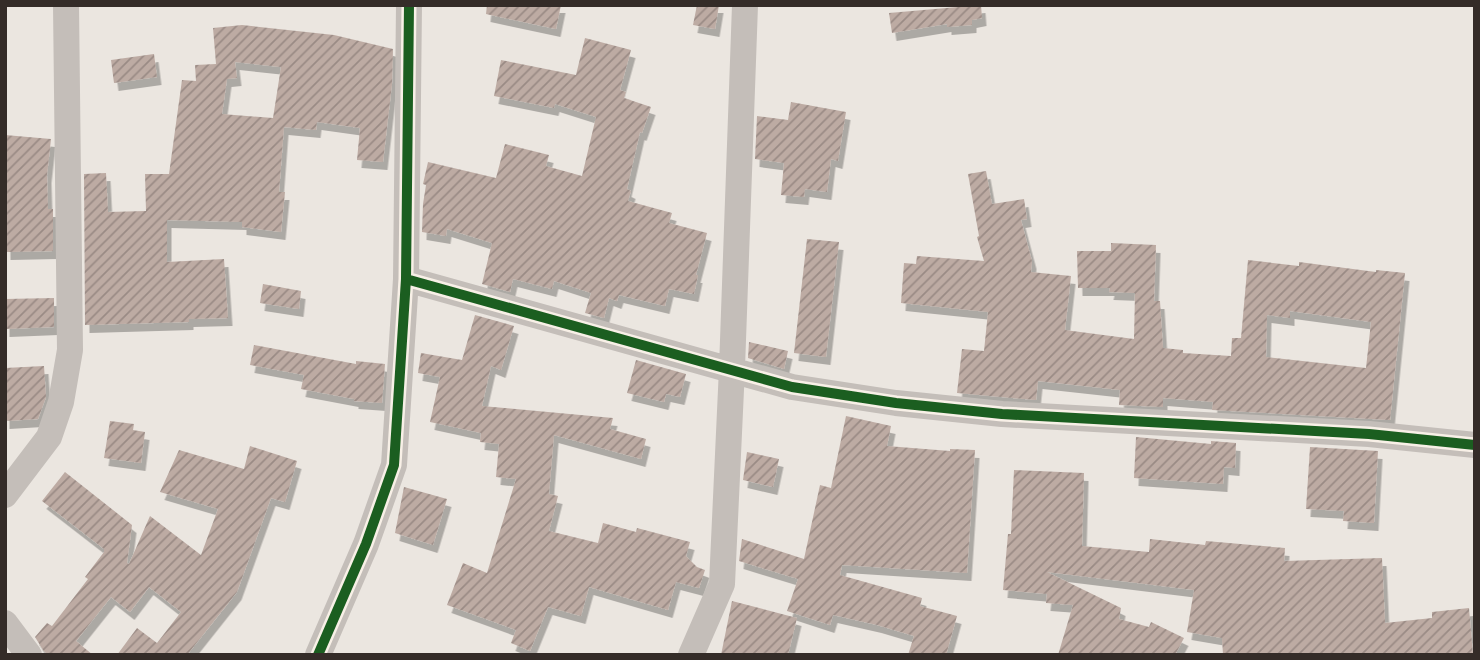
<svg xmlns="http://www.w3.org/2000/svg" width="1480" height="660" font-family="'PT Sans Narrow',sans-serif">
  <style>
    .building { fill: url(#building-hatch); fill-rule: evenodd; filter: url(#shadow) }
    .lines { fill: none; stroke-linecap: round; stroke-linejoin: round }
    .street { stroke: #c4beb9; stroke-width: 26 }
    .cycleway-casing { stroke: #f8f0e7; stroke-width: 15 }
    .cycleway { stroke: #1b5e20; stroke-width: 10 }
  </style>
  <defs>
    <pattern id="building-hatch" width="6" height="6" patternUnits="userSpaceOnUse" patternTransform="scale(1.75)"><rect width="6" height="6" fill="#bdaba3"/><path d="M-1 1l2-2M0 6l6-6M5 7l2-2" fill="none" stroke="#9a8b85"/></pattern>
    <filter id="shadow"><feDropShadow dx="4.5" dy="8" stdDeviation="0" flood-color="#0004"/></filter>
  </defs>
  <rect width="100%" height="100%" fill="#ebe6e0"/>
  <path class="building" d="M487 5H561L556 29 486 14Z
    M697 5H719L715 29 693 25Z
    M981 5 982 18 972 20V25L947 27V24L892 33 889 13Z
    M242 25 334 35 393 49 392 84 383 162 357 160 360 128 317 122 316 130 284 127 279 192H285L281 232 242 227V222L167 220V262L224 259 228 318 189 319V322L85 325 84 174 106 173 108 212 146 211 145 174H169L182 80 196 81 195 65 216 64 213 28ZM235 62 281 67 273 118 222 114 227 79 237 78Z
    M585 38 631 50 620 90 626 92 624 98 651 107 642 133 640 132 627 189 631 191 628 201 672 213 669 223 707 233 696 275H698L694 294 669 289 665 306 619 295 617 301 609 298 604 318 585 313 591 293 554 281 552 289 513 279 510 292 482 284 492 243 447 229 446 236 422 232 423 204 426 185 423 184 428 162 496 178 505 144 549 155 546 166 582 176 596 117 555 104 554 108 494 96 501 60 576 75Z
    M154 54 157 77 114 83 111 60Z
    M791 102 846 112 838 161 831 159 827 192 805 189 804 197 781 195 784 163 755 159 757 116 788 120Z
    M5 135 51 139 47 175 48 209H53V251L6 252Z
    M986 171 992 204 1024 199 1027 219 1021 220 1032 261 1031 272 1071 276 1065 330 1134 339 1135 293 1109 292 1110 288H1078L1077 251H1111V243L1156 245 1154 301H1160L1163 348 1183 350V353L1231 356 1232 338H1241L1248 260 1299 266V262L1376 272V270L1405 273 1390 420 1212 410 1213 402 1163 398V407L1119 405 1120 390 1038 381 1036 400 957 393 962 349 984 351 988 312 901 303 904 263 916 264 917 256 984 261 977 237 979 236 968 174ZM1290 311 1371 322 1366 368 1266 357 1267 315 1290 318Z
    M807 239 839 242 826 357 794 353Z
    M263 284 301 291 299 309 260 303Z
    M54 298V327L5 329V299Z
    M475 315 514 326 501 370 491 366 482 406 613 418 610 429 646 439 641 459 554 435 549 494 558 496 549 531 598 543 603 523 636 532 637 528 690 542 686 556 697 567 705 570 699 588 676 582 668 610 589 587 581 616 548 607 530 651 511 643 516 630 447 605 463 563 487 573 516 479 496 477 499 444 480 442 481 433 430 422 440 377 418 373 421 353 462 360Z
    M749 342 788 351 784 369 748 358Z
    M254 345 356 364V361L385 364 382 403 354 401V399L301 389 304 375 250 365Z
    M636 360 686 374 680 397 666 394 664 402 627 393Z
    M44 366 46 397 38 419 5 421V368Z
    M846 416 891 426 887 446 950 451V449L975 450 967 573 842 565 840 575 922 598 920 606 957 616 946 655H908L914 636 877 625 833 615 830 625 787 611 798 579 739 561 742 539 804 559 820 485 831 488Z
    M110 421 134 424 133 430 145 432 141 463 104 458Z
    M1136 437 1211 444V441L1236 443 1235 468 1224 467 1223 484 1134 478Z
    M250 446 297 461 285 502 271 498 237 592 187 655H117L137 628 157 643 181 612 149 587 130 612 111 597 76 641 93 655H48L43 650 35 637 47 623 52 626 88 579 85 577 104 552V549L42 501 65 472 132 525 127 563 129 564 150 516 201 555 218 509 160 492 179 450 244 469Z
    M1310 447 1378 451 1374 523 1343 521 1344 511 1306 509Z
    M747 452 779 459 773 487 743 480Z
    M1014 470 1084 473 1082 546 1149 552 1150 539 1205 545 1206 541 1285 548 1284 561 1382 558 1385 623 1432 618V612L1469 608 1473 655H1223L1222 638 1187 632 1194 590 1047 572 1121 608 1119 619 1149 627 1151 622 1184 638 1175 655H1058L1073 605 1046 603 1047 594 1003 590 1008 534H1011Z
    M404 487 447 499 433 545 395 533Z
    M732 601 797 618 788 655H721Z"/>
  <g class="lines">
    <path class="street" d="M406 279 792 387 896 403 1002 414 1369 434 1475 445
      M5 495 49 437 61 402 70 350 66 5
      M5 623 29 655
      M318 655 366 544 394 465 406 279 409 5
      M691 655 722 584 732 368 745 5"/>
    <g class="cycleway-casing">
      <path id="cycleway" d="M406 279 792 387 896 403 1002 414 1369 434 1475 445
        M318 655 366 544 394 465 406 279 409 5"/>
    </g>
    <use href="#cycleway" class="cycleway"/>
  </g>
  <rect width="1480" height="660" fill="none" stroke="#342c28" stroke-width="14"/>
</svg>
